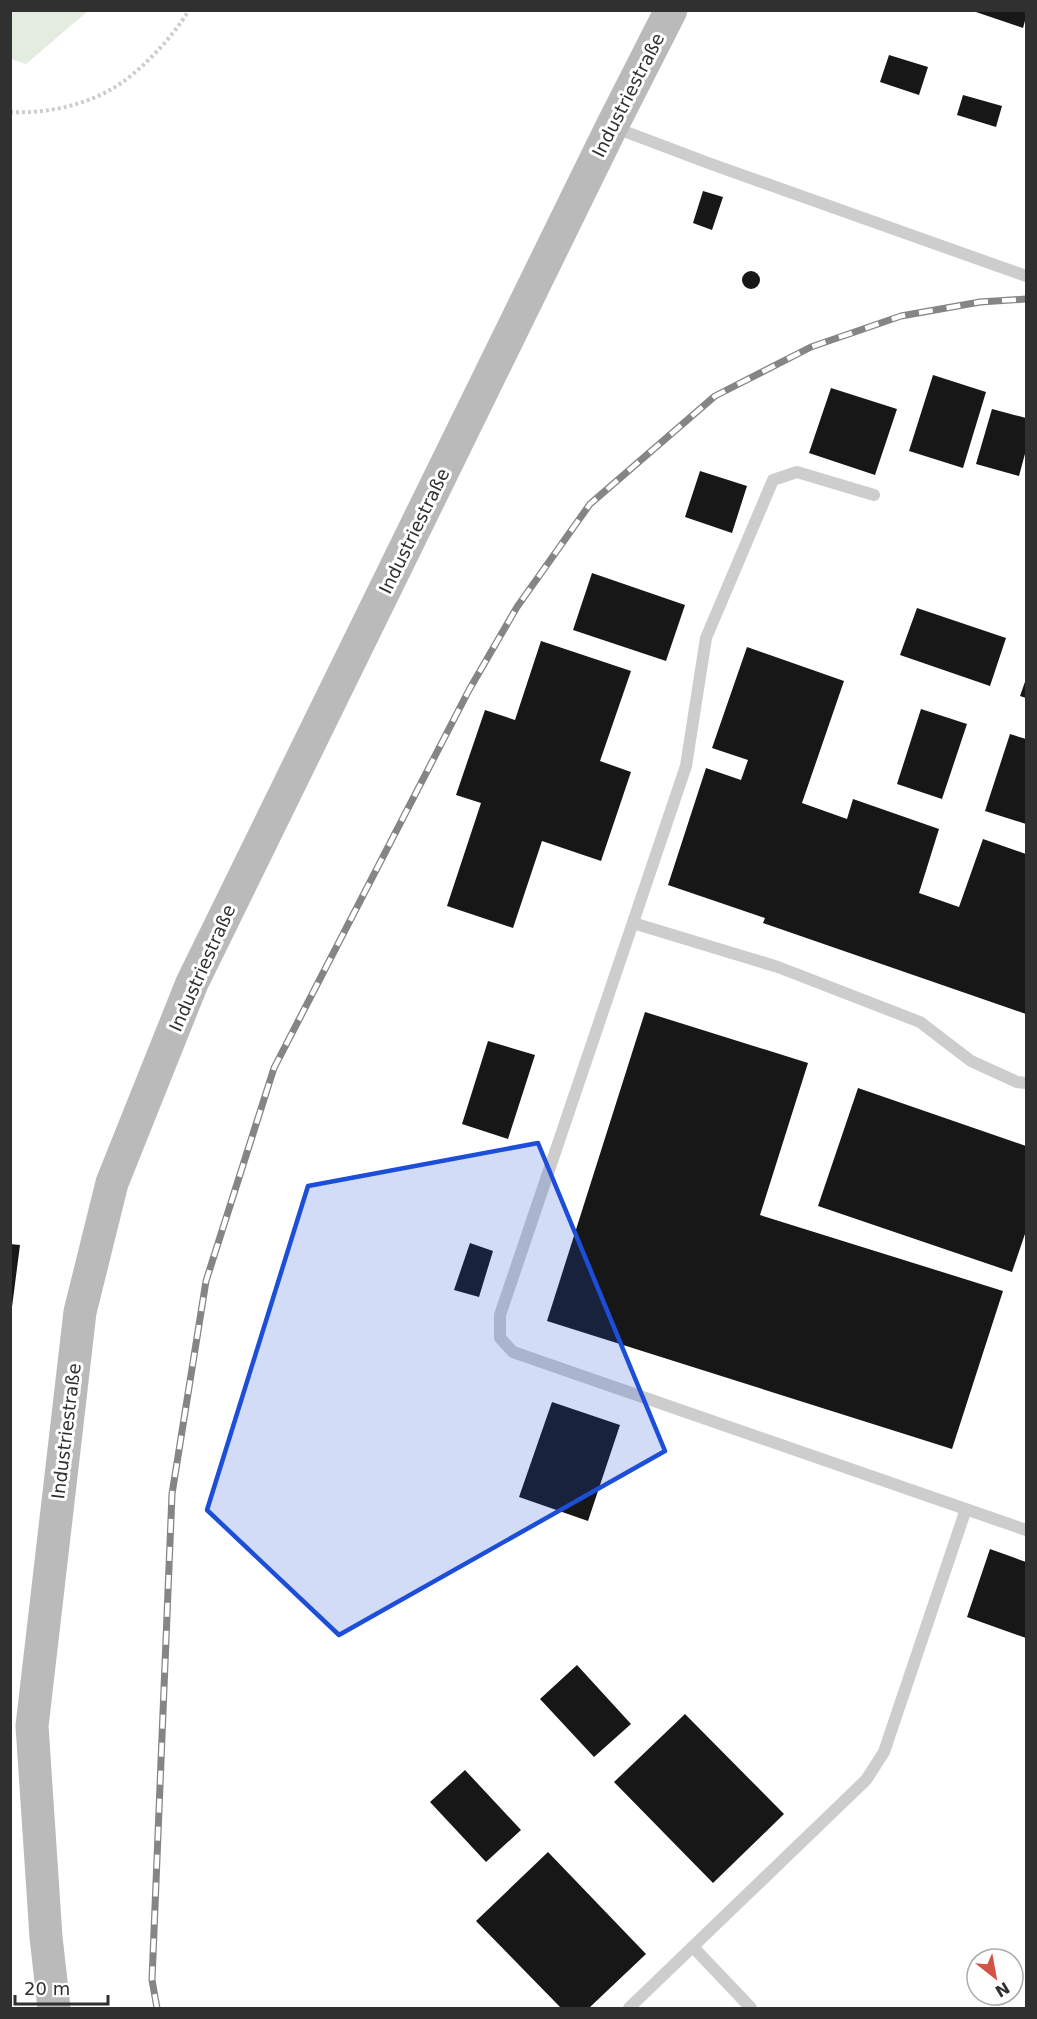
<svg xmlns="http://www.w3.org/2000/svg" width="1037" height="2019" font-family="'DejaVu Sans',sans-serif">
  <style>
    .green { fill: #e4ece0 }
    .building { fill: #171717 }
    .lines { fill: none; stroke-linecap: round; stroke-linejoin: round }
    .path { stroke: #cdcdcd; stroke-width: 4; stroke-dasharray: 3 3; stroke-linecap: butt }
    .service { stroke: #cdcdcd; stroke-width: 12 }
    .secondary { stroke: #bababa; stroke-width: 33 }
    .rail-casing { stroke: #858585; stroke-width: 7 }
    .rail { stroke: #fff; stroke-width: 4.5; stroke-dasharray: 14; stroke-linecap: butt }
    .marked { fill: #1d4ed8; fill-opacity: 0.2; stroke: #1d4ed8; stroke-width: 4.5; stroke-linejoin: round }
    .labels { text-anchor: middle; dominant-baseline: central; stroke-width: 6; stroke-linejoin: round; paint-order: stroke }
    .street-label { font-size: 18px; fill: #303030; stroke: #fff }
  </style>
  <rect width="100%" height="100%" fill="#fff"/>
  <path class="green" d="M11 10H88V11L26 64 11 59Z"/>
  <path class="building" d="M970 10H1026V17L1023 28Z
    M889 55 928 67 919 95 880 82Z
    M963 95 1002 106 996 127 957 115Z
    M703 191 723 197 712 230 693 223Z
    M742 280a9 9 0 1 1 18 0a9 9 0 1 1-18 0Z
    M933 375 986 392 963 468 909 451Z
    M831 388 897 409 875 475 809 453Z
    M992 409 1026 418V450L1019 476 976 464Z
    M700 471 747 486 732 533 685 517Z
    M592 573 685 605 666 661 573 630Z
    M917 608 1006 638 990 686 900 655Z
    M541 641 631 671 600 761 631 772 601 861 542 841 513 928 447 906 481 803 456 795 485 710 515 720Z
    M747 647 844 681 802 803 847 819 853 799 939 829 919 893 959 907 983 839 1026 854V1014L763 923 765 918 668 885 706 768 741 780 748 760 712 748Z
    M1026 679V698L1020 696Z
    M921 709 967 724 942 799 897 784Z
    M1010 734 1026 739V824L985 811Z
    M645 1012 808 1063 760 1215 1003 1291 952 1449 547 1321Z
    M488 1041 535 1055 508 1139 462 1124Z
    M858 1088 1026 1146V1231L1012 1272 818 1206Z
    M470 1243 493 1251 479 1297 454 1290Z
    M10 1244 20 1245 12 1307H10Z
    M552 1402 620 1425 588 1521 519 1497Z
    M990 1549 1026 1562V1638L967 1617Z
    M577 1665 631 1724 594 1757 540 1699Z
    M685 1714 784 1814 713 1883 614 1782Z
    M465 1770 521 1830 486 1862 430 1802Z
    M548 1852 646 1954 589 2008H561L476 1921Z"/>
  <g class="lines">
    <path class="path" d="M10 112C43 114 82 106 110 90 138 75 173 37 189 10"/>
    <path class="service" d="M613 127 711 164 1026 276
      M874 495 797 472 773 480 706 638 686 766 500 1315V1338L513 1352 1026 1530
      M633 923 778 967 920 1022 971 1061 1017 1082 1026 1083
      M693 1947 751 2008
      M629 2008 866 1780 884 1752 966 1509"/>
    <path class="secondary" d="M54 2008 46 1937 32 1726 80 1312 112 1183 192 983 612 126 671 10"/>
    <g class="rail-casing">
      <path id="rail" d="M157 2008 152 1980 172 1494 206 1281 274 1068 469 690 517 607 590 504 715 396 811 347 901 316 980 302 1026 299"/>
    </g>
    <use href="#rail" class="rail"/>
  </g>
  <path class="marked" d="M538 1143 665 1451 339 1635 207 1510 308 1186Z"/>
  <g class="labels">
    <g class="street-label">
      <text transform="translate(628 95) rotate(-63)">Industriestraße</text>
      <text transform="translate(414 531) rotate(-64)">Industriestraße</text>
      <text transform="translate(202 968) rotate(-66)">Industriestraße</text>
      <text transform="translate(66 1431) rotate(-83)">Industriestraße</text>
    </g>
  </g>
  <rect width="1037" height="2019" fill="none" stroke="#303030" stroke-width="24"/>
  <g transform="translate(995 1977) rotate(149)"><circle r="28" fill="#ffffff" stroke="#acacac" stroke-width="1.5"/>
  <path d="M0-4.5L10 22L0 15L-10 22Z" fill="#d35346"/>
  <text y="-9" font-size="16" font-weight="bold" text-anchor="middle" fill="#303030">N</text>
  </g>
  <path d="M15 1995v9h93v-9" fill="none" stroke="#303030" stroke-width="3"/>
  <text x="24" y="1995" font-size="18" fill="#303030" stroke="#ffffff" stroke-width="4.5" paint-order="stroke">20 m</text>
</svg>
